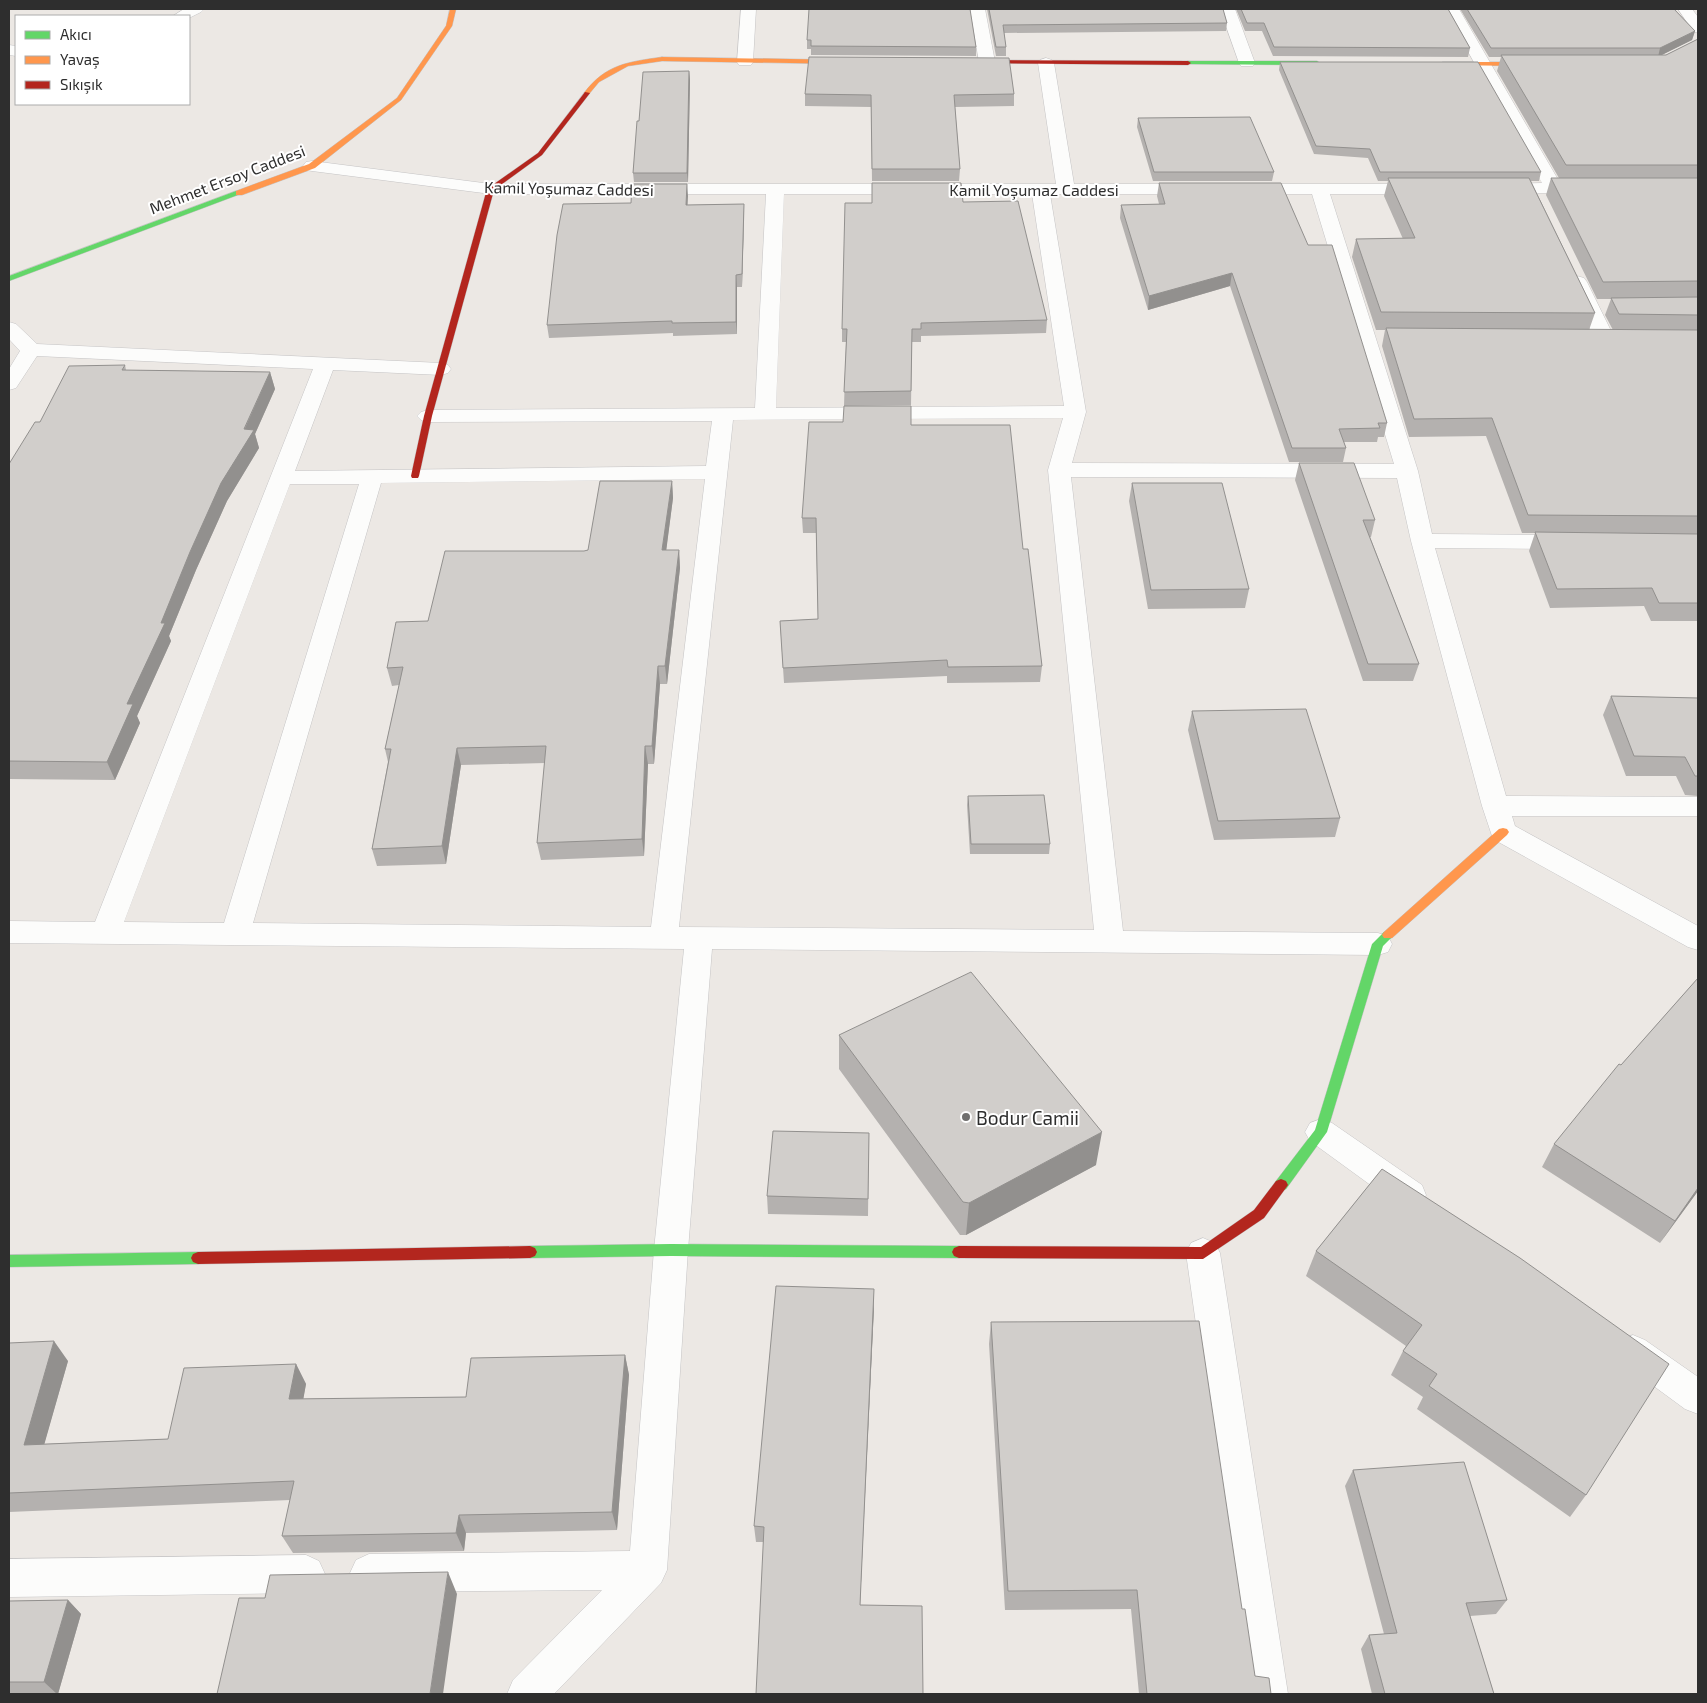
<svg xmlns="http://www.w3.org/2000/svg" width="1707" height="1703" font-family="'Exo 2',sans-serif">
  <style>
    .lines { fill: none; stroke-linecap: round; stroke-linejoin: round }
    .street-casing { stroke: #c5c4c5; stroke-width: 1 }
    .fast-casing { stroke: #c5c4c5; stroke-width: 1 }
    .slow-casing { stroke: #c5c4c5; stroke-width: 1 }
    .jam-casing { stroke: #c5c4c5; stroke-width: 1 }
    .street { fill: #fcfcfb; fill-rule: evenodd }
    .fast { fill: #63d668; fill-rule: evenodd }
    .slow { fill: #ff974d; fill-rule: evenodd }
    .jam { fill: #b3261e; fill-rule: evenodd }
    .wall { fill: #b4b1af }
    .shaded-wall { fill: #92908e }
    .building { fill: #d1cecb; stroke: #92908e }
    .poi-dot { fill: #706f6e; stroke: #fff; stroke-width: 2 }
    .labels { text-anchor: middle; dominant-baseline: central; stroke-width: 4; stroke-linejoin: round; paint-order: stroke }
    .far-street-label { font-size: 16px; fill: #2e2e2e; stroke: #fff }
    .poi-label { font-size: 19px; fill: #2e2e2e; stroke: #fff; text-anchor: start }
  </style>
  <rect width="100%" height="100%" fill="#ece8e4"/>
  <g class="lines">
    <g class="street-casing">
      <path id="street" d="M184 9H204L201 12 189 18V16H173Z
        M741 9H756L753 62 751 65H739L737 62Z
        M970 9H985L995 62 993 65H981L979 62Z
        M1220 9H1235L1255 63 1253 66H1241L1239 63Z
        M1444 9H1459L1560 183 1590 184 1593 188 1590 192 1497 194 1491 193 1488 189 1491 185 1497 184 1542 183Z
        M1678 9H1692L1698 17V33L1693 31Z
        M9 45 16 46V56L9 55Z
        M1046 58 1052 60 1054 63 1074 184H1194L1200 185 1203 189 1200 193 1194 194H1050L1086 412 1072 463 1394 464 1312 194H1247L1241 193 1238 189 1241 185 1247 184H1424L1430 185 1433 189 1430 193 1424 194H1330L1418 471 1432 534 1569 535 1577 537 1580 542 1577 547 1569 549 1435 548 1506 796 1698 797V816H1512L1515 826 1698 926V950L1688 947 1493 839 1482 806 1411 541 1397 478 1071 477 1123 931 1378 933 1388 936 1392 944 1388 952 1378 955 712 949 688 1250 667 1570 661 1583 554 1694H507L513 1680 602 1590 369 1592 356 1586 350 1573 356 1560 369 1554 630 1551 654 1250 684 949 9 943V921L95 922 313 369 37 356 16 388 9 390V369L20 351 9 339V322L16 324 37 344 441 363 448 365 451 369 448 373 441 375 333 370 295 471 706 466 712 421 428 422 421 420 417 416 421 412 428 410 755 408 766 194H491L312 171 306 170 303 166 306 162 312 161 491 184H1056L1038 63 1040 60ZM784 194H1032L1064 406 776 408ZM1063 418 1048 470 1094 930 679 927 733 420ZM705 479 651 927 253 923 381 483ZM290 484H359L224 923 124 922Z
        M1577 276 1584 278 1587 282 1615 339 1612 343 1605 345 1598 343 1595 339 1567 282 1570 278Z
        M1321 1119 1332 1123 1422 1185 1426 1195 1422 1205 1410 1209 1398 1205 1310 1141 1305 1132 1310 1123Z
        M1203 1238 1215 1243 1220 1253 1288 1694H1248L1186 1253 1191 1243Z
        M1633 1335 1645 1340 1698 1377V1414L1685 1409 1621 1362 1616 1351 1621 1340Z
        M306 1555 319 1561 325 1574 319 1587 306 1593 9 1597V1559Z"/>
    </g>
    <g class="fast-casing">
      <path id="fast" d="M1188 61H1317L1320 63 1317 65 1186 64 1185 63Z
        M236 191 243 193 9 281V276Z
        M1388 931 1392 932 1394 935 1383 946 1327 1132 1286 1189 1281 1191 1276 1189 1274 1185 1276 1181 1315 1130 1372 944 1384 932Z
        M671 1244 959 1246 964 1248 966 1252 964 1256 959 1258 671 1256 530 1258 525 1256 523 1252 525 1248 530 1246Z
        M198 1252 203 1254 205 1258 203 1262 198 1264 9 1267V1255Z"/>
    </g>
    <g class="slow-casing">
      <path id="slow" d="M450 9H456L452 26 401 100 315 168 242 195H236V191L309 164 397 98 446 26Z
        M662 57 847 60 850 62 847 64 662 61 628 66 599 82 589 94 584 93C606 64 628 62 662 57Z
        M1443 62H1537L1540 64 1537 66 1441 65 1440 64Z
        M1503 828 1507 829 1509 832 1507 835 1392 938H1384L1382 935 1384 932 1499 829Z"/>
    </g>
    <g class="jam-casing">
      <path id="jam" d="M973 60 1188 61 1191 63 1188 65 971 63V61Z
        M585 92 590 93 542 155 494 190 432 416 419 476 418 478H412L411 476 424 416 487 189 538 153Z
        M1281 1179 1286 1181 1288 1185 1264 1218 1203 1259 959 1258 954 1256 952 1252 954 1248 959 1246 1201 1247 1254 1210 1276 1181Z
        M530 1246 535 1248 537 1252 535 1256 530 1258 198 1264 193 1262 191 1258 193 1254 198 1252Z"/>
    </g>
    <use href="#street" class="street"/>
    <use href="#fast" class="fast"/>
    <use href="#slow" class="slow"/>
    <use href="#jam" class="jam"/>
  </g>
  <path class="wall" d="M987 9H1223L1227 23 1226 31 1004 33 1006 47V56H996Z
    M1236 9H1448L1470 48 1468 57 1273 56 1262 31H1245Z
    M1460 9H1674L1695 31 1692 40 1661 55H1666L1698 39V621H1651L1644 606 1550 608 1529 551 1535 533H1522L1486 436 1409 437 1382 346 1385 330H1376L1352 257 1356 239H1403L1384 196 1388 181H1378L1368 158 1314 154 1279 70 1280 62 1541 172 1539 181H1531L1595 313 1589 330H1613L1605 315 1611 299H1597L1546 195 1551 178H1559L1497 71 1501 57H1489Z
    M807 40 976 47V56L811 55V49H807Z
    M689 71 690 80 688 182H634L633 173 639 121Z
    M805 94H1014V106L955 107 960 169 959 181H872L871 107 805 106Z
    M1138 118 1274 172 1272 181H1153L1137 127Z
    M1159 183 1308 245 1387 423 1384 437H1378L1377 442H1344L1346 448 1343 462H1289L1230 286 1148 310 1120 218 1121 205 1159 204 1157 196Z
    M687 184V205L744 204V216L742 287H737V334L673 336V333L549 338 547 325 631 203Z
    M963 202 1047 320 1046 333 921 336V342H912L911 405 844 406 846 342H842V329Z
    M125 365 126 370 270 372 275 389 255 434 259 448 227 501 196 570 169 636 171 641 137 716 140 723 115 780 9 779V464L40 422Z
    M911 425 1023 549 1042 666 1040 682 947 683V676L784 683 780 621 818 619 816 533H803L802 518Z
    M1299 463 1375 520 1371 537H1370L1419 664 1413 681H1363L1295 480Z
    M672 481 673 498 666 550H679L680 568 667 684H660L654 764H648L644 856 541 860 537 843 545 763 461 765 446 864 377 866 372 849 388 762 385 749 399 685 392 686 387 668 428 621 588 550Z
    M1132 483 1249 589 1245 608 1148 609 1129 501Z
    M1611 696 1698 698V796L1685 795 1676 776H1626L1603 715Z
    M1192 711 1340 818 1335 837 1214 840 1188 730Z
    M968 796 1050 844 1049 854H970L967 805Z
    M1698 978V1191L1660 1243 1542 1167 1554 1144 1621 1065Z
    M839 1035 1096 1165 966 1235H960L839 1069Z
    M869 1133 868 1216 768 1214 767 1196Z
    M1382 1169 1586 1495 1570 1517 1417 1409 1423 1397 1391 1375 1403 1351 1406 1346 1306 1276 1316 1251Z
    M874 1307 860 1605 923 1694 763 1542H756L754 1526Z
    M991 1322 1242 1609 1255 1676 1271 1694H1139L1131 1609 1005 1610 989 1344Z
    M9 1343 68 1361 44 1444 168 1439 296 1364 306 1384 303 1399 466 1397 625 1355 629 1375 617 1530 466 1533 464 1551 293 1553 282 1536 290 1500 9 1512Z
    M1353 1470 1507 1600 1496 1614 1470 1616 1494 1694H1372L1361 1649 1369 1635 1384 1634 1345 1486Z
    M68 1600 81 1614 58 1694H9V1601Z"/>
  <path class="shaded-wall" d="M1695 31 1692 40 1658 57 1660 48Z
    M689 71 690 80 688 182 687 173Z
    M687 184 688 196 687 217 686 205Z
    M744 204V216L742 287V274Z
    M1232 273 1230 286 1148 310 1149 296Z
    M736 275 737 287V334L736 322Z
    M270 372 275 389 255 434 259 448 227 501 196 570 169 636 171 641 137 716 140 723 115 780 107 762 127 704 190 552Z
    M672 481 673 498 664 568 662 550Z
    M679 550 680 568 667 684 665 666Z
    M658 666 660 684 654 764 652 746Z
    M645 746 648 764 644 856 642 839Z
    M457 748 461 765 446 864 442 846Z
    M1102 1132 1096 1165 966 1235 969 1203Z
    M1698 1188V1191L1660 1243 1675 1221Z
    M874 1289V1307L859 1619 860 1605Z
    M54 1341 68 1361 39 1463 24 1445Z
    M625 1355 629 1375 617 1530 612 1512Z
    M296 1364 306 1384 300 1418 289 1399Z
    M459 1515 466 1533 464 1551 456 1533Z
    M448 1572 457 1594 443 1694H430Z
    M68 1600 81 1614 58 1694H57L44 1682Z"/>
  <path class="building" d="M809 9H970L976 47 811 46V40H807Z
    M989 9H1223L1227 23 1003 25 1006 47H996Z
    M1241 9H1448L1470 48 1274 47 1264 23H1247Z
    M1467 9H1674L1695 31 1660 48H1491Z
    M1698 39V165H1566L1501 55H1666Z
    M809 57 1009 58 1014 94 954 95 960 169H872L871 95 805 94Z
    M1280 62H1478L1541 172H1380L1370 149 1316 146Z
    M689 71 687 173H633L637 121H639L643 72Z
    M1250 117 1274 172H1154L1138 118Z
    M1388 178H1529L1595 313 1381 312 1356 239 1415 238Z
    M1551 178H1698V281L1603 282Z
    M872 183H961L963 202 1018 201 1047 320 921 323V329H912L911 391 844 392 847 329H842L845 203H872Z
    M1159 183H1281L1308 245H1332L1387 423H1378L1380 428 1339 429 1346 448H1292L1232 273 1149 296 1121 205 1165 204Z
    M632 184H687L686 205 744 204 742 274 736 275V322L672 323V321L547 325 557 235 563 204 631 203Z
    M1698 297V315L1619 314 1611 298Z
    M1386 328 1698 330V516L1528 515 1492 418 1414 419Z
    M125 365 122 370 270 372 244 429 254 430 221 483 190 552 161 623H165L127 704H133L107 762 9 761V464L35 422H40L69 366Z
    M844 406H911V425H1010L1023 549H1028L1042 666 948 667 947 660 783 668 780 621 818 619 816 518H802L809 422H843Z
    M1299 463H1354L1375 520H1363L1419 664H1368Z
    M600 481H672L662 550H679L665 666H658L652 746H645L642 839 537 843 546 746 457 748 442 846 372 849 391 749H385L403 667 387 668 396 622 428 621 445 551H584L588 550Z
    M1132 483H1222L1249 589 1151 590Z
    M1535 532 1698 534V603H1659L1652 588 1557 589Z
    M1611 696 1698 698V776H1695L1685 757 1634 756Z
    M1306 709 1340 818 1218 821 1192 711Z
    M1044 795 1050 844H971L968 796Z
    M971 972 1102 1132 969 1203 963 1202 839 1035Z
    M1698 978V1188L1675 1221 1554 1144 1619 1064 1621 1065Z
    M773 1131 869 1133 868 1199 767 1196Z
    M1382 1169 1520 1258 1669 1364 1586 1495 1429 1386 1437 1374 1403 1351 1422 1325 1316 1251Z
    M776 1286 874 1289 860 1605 922 1606 923 1694H756L764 1527 754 1526Z
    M1199 1321 1242 1609H1245L1255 1676 1269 1678 1271 1694H1147L1137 1590 1008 1591 991 1322Z
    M54 1341 24 1445 168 1439 184 1368 296 1364 289 1399 466 1397 471 1358 625 1355 612 1512 459 1515 456 1533 282 1536 294 1481 9 1493V1343Z
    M1464 1462 1507 1600 1466 1603 1494 1694H1385L1369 1635 1397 1633 1353 1470Z
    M448 1572 430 1694H217L239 1598H265L270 1575Z
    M68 1600 44 1682H9V1601Z"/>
  <circle class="poi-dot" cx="966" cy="1117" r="5"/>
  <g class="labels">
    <g class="far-street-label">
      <text transform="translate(227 179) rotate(-21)">Mehmet Ersoy Caddesi</text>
      <text transform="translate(569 188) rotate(1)">Kamil Yoşumaz Caddesi</text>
      <text x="1034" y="189">Kamil Yoşumaz Caddesi</text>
    </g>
    <g class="poi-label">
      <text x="976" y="1117">Bodur Camii</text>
    </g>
  </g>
  <rect width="1707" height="1703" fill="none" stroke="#2e2e2e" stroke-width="20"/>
  <rect x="15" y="15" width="175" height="90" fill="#ffffff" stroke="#ababab"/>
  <rect x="25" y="31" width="25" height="8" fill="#63d668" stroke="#ababab"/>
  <text x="60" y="40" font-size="15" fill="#2e2e2e">Akıcı</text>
  <rect x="25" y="56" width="25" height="8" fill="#ff974d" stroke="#ababab"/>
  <text x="60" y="65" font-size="15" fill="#2e2e2e">Yavaş</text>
  <rect x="25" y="81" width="25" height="8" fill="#b3261e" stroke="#ababab"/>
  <text x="60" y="90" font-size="15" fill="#2e2e2e">Sıkışık</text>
</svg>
